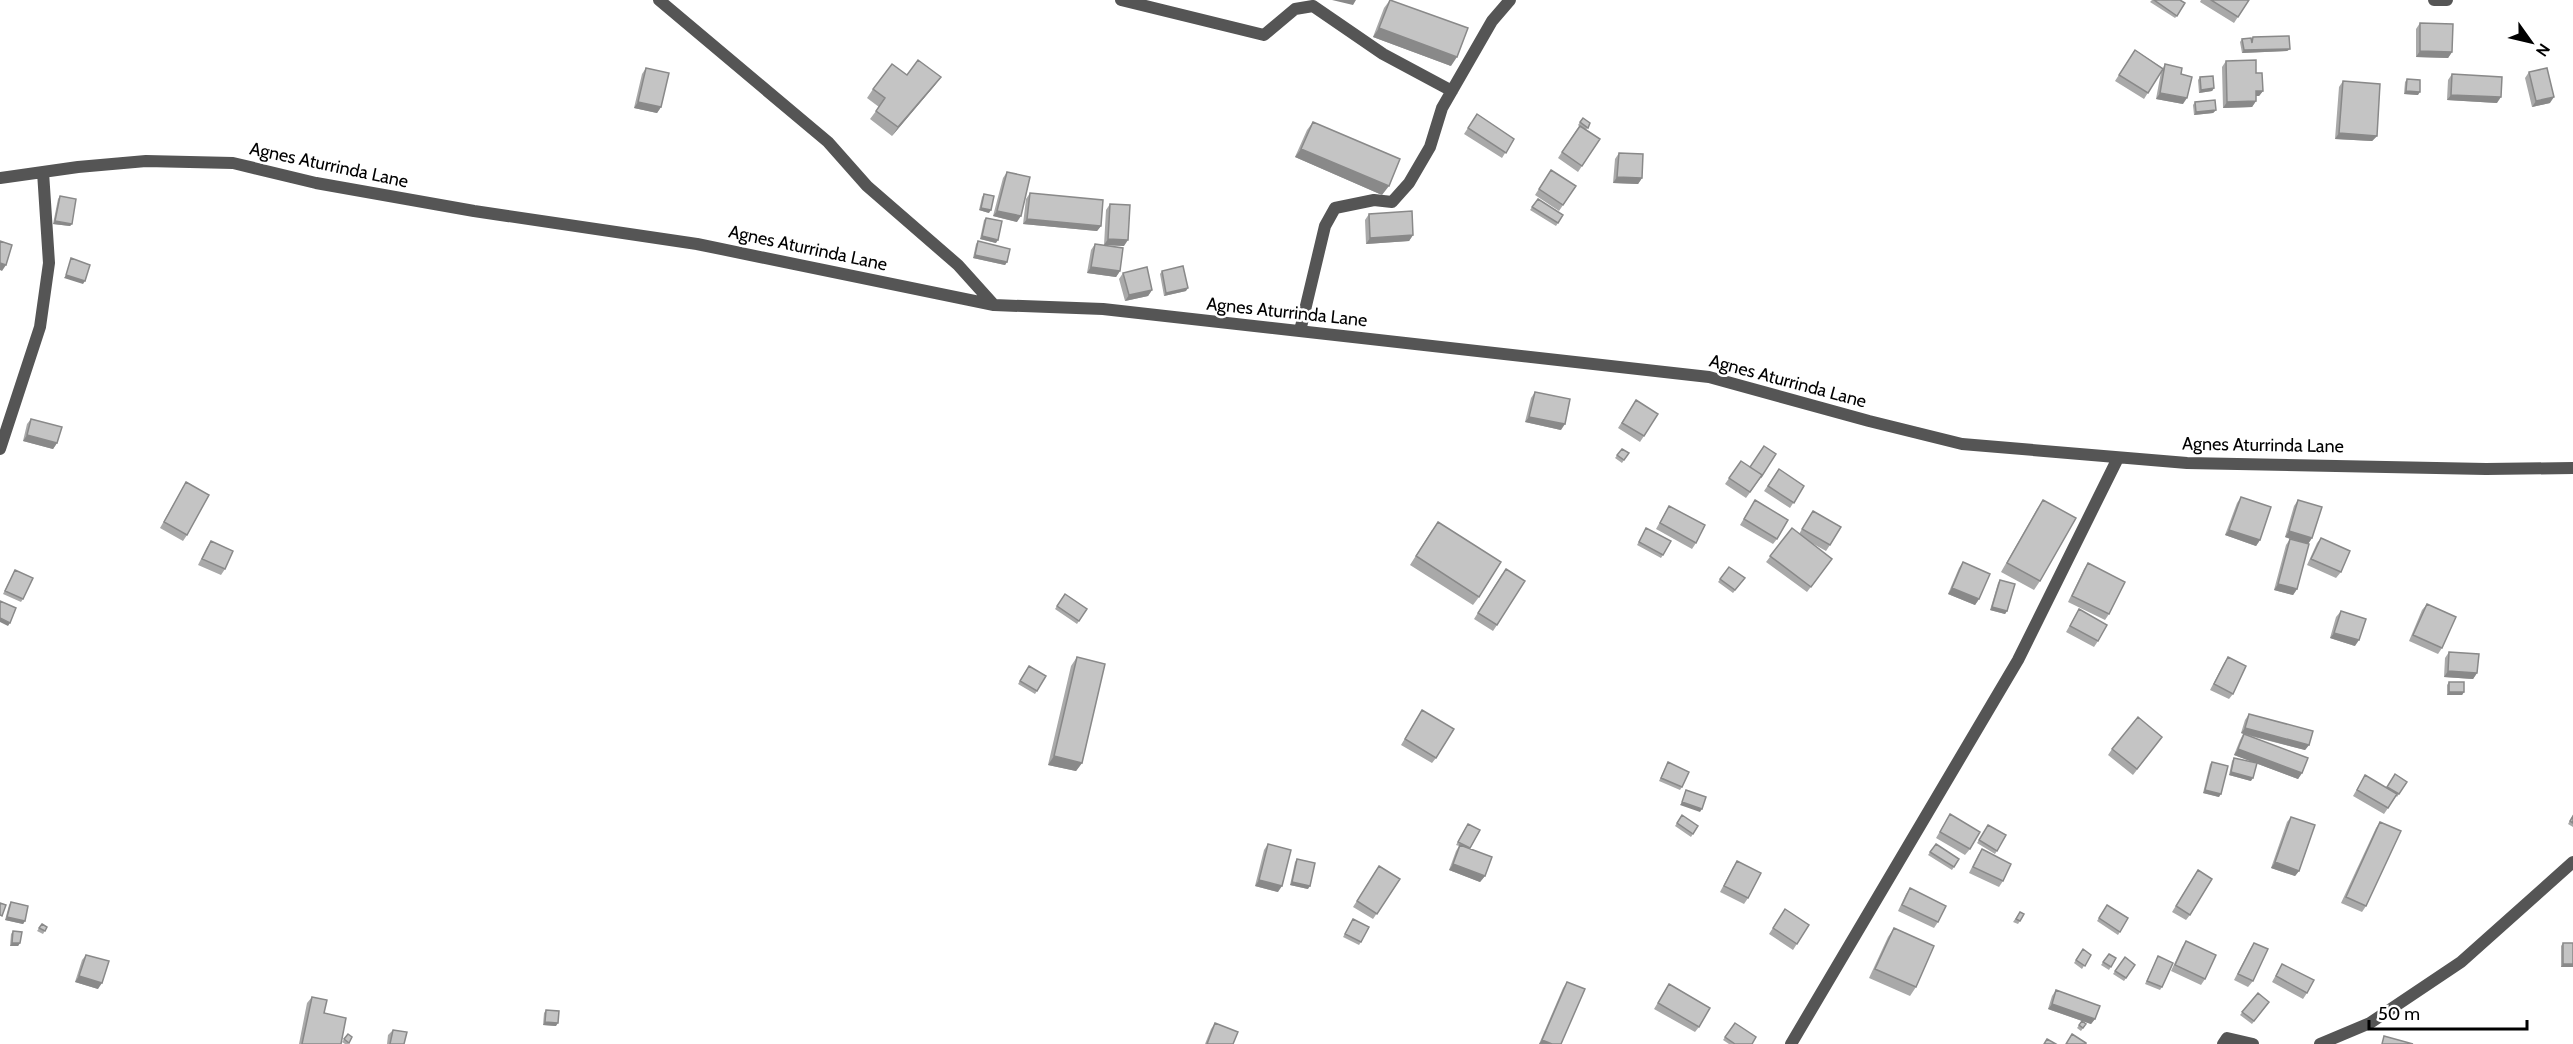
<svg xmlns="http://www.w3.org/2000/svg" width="2573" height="1044" font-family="Cabin,sans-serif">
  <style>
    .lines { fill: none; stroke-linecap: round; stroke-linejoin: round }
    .minor { stroke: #555; stroke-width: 12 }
    .wall { fill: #a9a9a9 }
    .shaded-wall { fill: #898989 }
    .building { fill: #c4c4c4; stroke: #898989; stroke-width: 1.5 }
    .labels { text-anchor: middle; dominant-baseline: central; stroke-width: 5; stroke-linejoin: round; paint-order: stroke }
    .street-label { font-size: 18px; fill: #000; stroke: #fff }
  </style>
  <rect width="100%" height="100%" fill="#fff"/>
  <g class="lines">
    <path class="minor" d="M659 0 828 142 867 186 958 265 994 305
      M1121 0 1264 35 1295 9 1313 6 1383 54 1452 91
      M2434 0H2447
      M0 178 78 167 146 161 233 163 316 183 474 211 697 244 994 305 1103 309 1709 377 1869 421 1962 444 2187 463 2486 469 2573 468
      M1300 331 1325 226 1335 208 1374 200 1392 202 1409 183 1430 147 1442 108 1492 21 1510 0
      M0 449 40 327 49 263 43 172
      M1791 1044 2018 660 2118 458
      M2223 1044 2227 1038 2253 1044
      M2320 1044 2370 1023 2461 962 2573 862"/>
  </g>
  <path class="wall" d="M1390 0 1451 66 1373 37 1384 8Z
    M2152 0H2180L2177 16 2175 18 2150 2Z
    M2201 0H2249L2234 23 2200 2Z
    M2420 23 2452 52 2448 58 2416 57V29Z
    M2253 37 2290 49 2287 51 2242 53 2240 42 2242 39H2251Z
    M2135 50 2163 68 2165 64 2181 74 2183 104 2156 99 2161 72 2144 99 2115 81Z
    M2226 61 2256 73 2263 91 2259 96H2256V101L2252 107 2223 108 2222 67Z
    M646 68 661 107 657 113 634 108 642 74Z
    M2529 72 2550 103 2532 107 2525 78Z
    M2452 74 2497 103 2447 100 2448 80Z
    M907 75 935 85 892 136 870 119 879 107 867 98 873 89Z
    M2200 77 2214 88 2212 91 2199 93 2198 80Z
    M2407 79 2418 95 2404 94 2405 82Z
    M2343 81 2377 136 2372 141 2335 139 2339 87Z
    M2195 102 2216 110 2213 113 2194 115 2193 105Z
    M1477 114 1514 139 1502 158 1464 134Z
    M1583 118 1590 123 1586 130 1582 166 1578 172 1558 158 1579 126 1578 125Z
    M1313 122 1382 195 1295 157 1307 130Z
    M1619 153 1642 178 1638 184 1613 183 1615 159Z
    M1551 170 1576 186 1559 211 1535 195Z
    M1007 172 1017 222 993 216 1003 178Z
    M1030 193 1101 226 1097 231 1023 224 1026 199Z
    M984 194 989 213 979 210 982 197Z
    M60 196 72 224 70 226 53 224 58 199Z
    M1538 199 1563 215 1556 226 1530 210Z
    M1110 204 1124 246 1104 245 1106 210Z
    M1369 214 1413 235 1409 241 1366 244 1365 220Z
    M986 218 996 243 980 239 984 220Z
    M978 241 1007 262 1005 265 973 258 976 244Z
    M1095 244 1120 271 1116 277 1087 273 1091 250Z
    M1162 271 1186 291 1164 296 1160 274Z
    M1123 273 1152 290 1148 296 1125 301 1119 279Z
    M1535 392 1561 430 1525 422 1531 398Z
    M1636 400 1644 436 1640 442 1618 428Z
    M31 419 57 443 53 449 23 441 27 424Z
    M1622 449 1624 460 1622 463 1615 458Z
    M1741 461 1762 476 1746 498 1725 484Z
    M1779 469 1804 486 1790 508 1764 491Z
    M186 482 187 535 183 541 160 528Z
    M2241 497 2260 540 2256 546 2225 535 2237 503Z
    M1755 500 1777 539 1773 544 1740 525Z
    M2043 500 2040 581 2034 590 2001 572 2037 509Z
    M2298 500 2312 538 2308 544 2297 589 2293 595 2274 590 2286 545 2290 539 2285 537 2294 506Z
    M1669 506 1696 543 1692 549 1656 529Z
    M1813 511 1830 545 1826 551 1808 541 1832 559 1807 592 1766 562 1792 528 1799 534Z
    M1646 528 1663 555 1661 558 1637 545Z
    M1432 530 1479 597 1473 605 1410 565Z
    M2321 538 2341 572 2336 578 2307 565 2317 543Z
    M211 541 225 569 221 575 198 565 207 547Z
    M1963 562 1979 599 1975 605 1948 594 1959 568Z
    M2088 563 2109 614 2105 620 2068 602 2084 569Z
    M1729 567 1745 578 1733 593 1718 582Z
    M15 570 23 599 21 602 3 594Z
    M1502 574 1497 625 1493 631 1474 619Z
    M2000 580 2007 611 2005 614 1990 610 1998 583Z
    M1065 594 1087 609 1077 624 1055 609Z
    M2427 604 2442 648 2438 654 2409 641 2422 610Z
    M2079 609 2098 641 2094 647 2066 632Z
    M2341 611 2355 646 2330 638 2336 617Z
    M2449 652 2477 673 2473 679 2444 677 2445 658Z
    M1077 657 1082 763 1076 771 1048 765 1071 666Z
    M2228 657 2233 694 2229 699 2210 690 2224 663Z
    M1029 666 1037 691 1035 694 1018 684Z
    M2449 682 2464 692 2462 695H2447V685Z
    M1422 710 1436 758 1432 763 1401 745Z
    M2249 714 2309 745 2305 750 2246 735 2302 773 2298 779 2234 755 2240 740 2243 734 2241 733 2245 720Z
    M2158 742 2133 775 2108 755 2112 749Z
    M2234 758 2251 781 2229 775 2232 761Z
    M1668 762 1682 787 1680 790 1659 781Z
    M2212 762 2219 797 2203 793 2210 764Z
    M2395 774 2407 782 2397 797 2396 796 2384 814 2353 796 2365 775 2387 788Z
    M1950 814 1970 849 1965 855 1936 838Z
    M1682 815 1698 826 1691 837 1675 826Z
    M2573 815V827L2568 824Z
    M2291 817 2299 871 2295 876 2271 868 2287 822Z
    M2380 822 2366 906 2362 912 2341 903 2376 828Z
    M1988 825 2006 835 1995 854 1977 843Z
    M1466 827 1480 830 1470 849 1485 876 1480 882 1449 870 1456 851 1459 846 1456 845Z
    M1268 844 1278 892 1255 886 1264 850Z
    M1936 844 1959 859 1952 870 1928 855Z
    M1982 849 2003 881 1999 887 1969 873 1978 855Z
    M1297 859 1308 889 1290 885 1295 862Z
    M1737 861 1748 898 1744 904 1720 892 1733 867Z
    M1379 866 1400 879 1373 919 1353 907Z
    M2194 876 2190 915 2186 920 2172 912Z
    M1910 888 1938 922 1934 928 1898 911 1906 894Z
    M11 902 25 921 23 924 5 920 9 905Z
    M2107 905 2128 918 2118 935 2097 921Z
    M1785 909 1809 925 1793 950 1769 934Z
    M2020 912V921L2018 924 2013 922Z
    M1353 919 1361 942 1359 945 1343 937Z
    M42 924 47 927 43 934 37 931Z
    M1894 928 1916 987 1910 996 1869 978 1888 937Z
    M13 931 20 943 18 946H10L11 934Z
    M2186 941 2205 979 2201 985 2171 971 2182 947Z
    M2254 943 2253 981 2248 987 2234 980 2250 949Z
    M2563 943H2573V967H2561V946Z
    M2083 949 2091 955 2082 969 2074 963Z
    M2109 954 2116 958 2109 970 2101 965Z
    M86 955 98 989 75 982 82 960Z
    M2158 956 2162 987 2160 990 2145 984Z
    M2125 957 2135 965 2124 981 2113 974Z
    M2282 964 2307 993 2303 999 2272 982Z
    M1567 982 1561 1044H1539L1563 988Z
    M1669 984 1699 1027 1695 1032 1654 1009Z
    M2056 990 2095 1019 2091 1024 2082 1021 2086 1024 2081 1031 2077 1028 2082 1021 2048 1009 2052 996Z
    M2258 993 2269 1002 2252 1024 2240 1015Z
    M312 997 324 1013 341 1044H299L307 1003Z
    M546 1010 556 1026 543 1025 544 1013Z
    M1215 1023 1233 1044H1205L1211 1029Z
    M1735 1023 1752 1044H1729L1723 1040Z
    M393 1030 404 1044H387L388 1035Z
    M348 1034 349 1043 348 1044H345L342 1042Z"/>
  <path class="shaded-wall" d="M1332 0H1356L1353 5Z
    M1379 28 1457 57 1451 66 1373 37Z
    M2290 49 2287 51 2242 53 2244 50Z
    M2420 51 2452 52 2448 58 2416 57Z
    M941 77 935 85 892 136 898 127Z
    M2214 88 2212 91 2199 93 2201 90Z
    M2256 91H2263L2259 96H2252Z
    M2406 91 2420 92 2418 95 2404 94Z
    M2160 93 2187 98 2183 104 2156 99Z
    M2451 95 2501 97 2497 103 2447 100Z
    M2554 97 2550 103 2532 107 2536 101Z
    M2256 101 2252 107 2223 108 2227 102Z
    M638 102 661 107 657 113 634 108Z
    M2216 110 2213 113 2194 115 2196 112Z
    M2339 133 2377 136 2372 141 2335 139Z
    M1301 149 1389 186 1382 195 1295 157Z
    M1617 177 1642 178 1638 184 1613 183Z
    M981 208 991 210 989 213 979 210Z
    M997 211 1021 216 1017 222 993 216Z
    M1027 219 1101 226 1097 231 1023 224Z
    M55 221 72 224 70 226 53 224Z
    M1413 235 1409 241 1366 244 1370 238Z
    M982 236 998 240 996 243 980 239Z
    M1108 239 1128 240 1124 246 1104 245Z
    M975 255 1007 262 1005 265 973 258Z
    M0 263 6 265 2 271 0 270Z
    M1091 267 1120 271 1116 277 1087 273Z
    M66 275 85 281 83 284 64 278Z
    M1188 288 1186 291 1164 296 1166 293Z
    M1152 290 1148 296 1125 301 1129 295Z
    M1529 417 1565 424 1561 430 1525 422Z
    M27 435 57 443 53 449 23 441Z
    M2229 530 2260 540 2256 546 2225 535Z
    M2289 531 2312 538 2308 544 2285 537Z
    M2278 584 2297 589 2293 595 2274 590Z
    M1952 588 1979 599 1975 605 1948 594Z
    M1992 607 2007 611 2005 614 1990 610Z
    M0 618 10 623 8 626 0 622Z
    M2334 633 2359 640 2355 646 2330 638Z
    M2448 671 2477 673 2473 679 2444 677Z
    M2449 692H2464L2462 695H2447Z
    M2245 728 2309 745 2305 750 2241 733Z
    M2238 749 2302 773 2298 779 2234 755Z
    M1054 756 1082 763 1076 771 1048 765Z
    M2231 772 2253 778 2251 781 2229 775Z
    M2205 790 2221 794 2219 797 2203 793Z
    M1682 802 1702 809 1700 812 1680 805Z
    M2275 862 2299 871 2295 876 2271 868Z
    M1453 864 1485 876 1480 882 1449 870Z
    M1259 880 1282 886 1278 892 1255 886Z
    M1292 882 1310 886 1308 889 1290 885Z
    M7 917 25 921 23 924 5 920Z
    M12 943H20L18 946H10Z
    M2563 964H2573V967H2561Z
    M79 976 102 983 98 989 75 982Z
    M2052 1004 2095 1019 2091 1024 2048 1009Z
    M545 1022 558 1023 556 1026 543 1025Z
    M1542 1040 1552 1044H1539Z"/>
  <path class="building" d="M1390 0 1468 28 1457 57 1379 28Z
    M2154 0H2180L2185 3 2177 16Z
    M2211 0H2249L2238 17Z
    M2420 23 2453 24 2452 52 2420 51Z
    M2289 36 2290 49 2244 50 2242 39 2251 38 2252 43 2253 37Z
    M2135 50 2163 69 2148 93 2119 75Z
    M918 60 941 77 898 127 876 111 885 98 873 89 892 64 907 75Z
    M2256 60V73H2262L2263 91H2256V101L2227 102 2226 61Z
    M2165 64 2182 68 2181 74 2192 77 2187 98 2160 93Z
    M646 68 669 73 661 107 638 102Z
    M2547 68 2554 97 2536 101 2529 72Z
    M2452 74 2502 77 2501 97 2451 95Z
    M2213 76 2214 88 2201 90 2200 77Z
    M2407 79 2420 80V92L2406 91Z
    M2343 81 2380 84 2377 136 2339 133Z
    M2215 100 2216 110 2196 112 2195 102Z
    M1477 114 1514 139 1506 153 1468 128Z
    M1583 118 1590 123 1588 128 1580 122Z
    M1313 122 1400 159 1389 186 1301 149Z
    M1580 126 1600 139 1582 166 1562 152Z
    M1619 153 1643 154 1642 178 1617 177Z
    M1551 170 1576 186 1563 205 1539 189Z
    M1007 172 1030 177 1021 216 997 211Z
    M1030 193 1103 200 1101 226 1027 219Z
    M984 194 994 196 991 210 981 208Z
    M60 196 76 199 72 224 55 221Z
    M1538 199 1563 215 1558 223 1532 207Z
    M1110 204 1130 205 1128 240 1108 239Z
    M1412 211 1413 235 1370 238 1369 214Z
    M986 218 1002 221 998 240 982 236Z
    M0 241 12 245 6 265 0 263Z
    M978 241 1010 249 1007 262 975 255Z
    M1095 244 1123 248 1120 271 1091 267Z
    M71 258 90 265 85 281 66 275Z
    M1183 266 1188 288 1166 293 1162 271Z
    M1147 267 1152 290 1129 295 1123 273Z
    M1535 392 1570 399 1565 424 1529 417Z
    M1636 400 1658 414 1644 436 1622 423Z
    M31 419 62 427 57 443 27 435Z
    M1764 446 1776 454 1762 476V475L1750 467Z
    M1622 449 1629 453 1624 460 1617 455Z
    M1741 461 1762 475 1750 492 1729 478Z
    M1779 469 1804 486 1794 503 1768 486Z
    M186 482 209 495 187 535 164 522Z
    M2241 497 2271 507 2260 540 2229 530Z
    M1755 500 1788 520 1777 539 1744 519Z
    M2043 500 2076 518 2040 581 2007 563Z
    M2298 500 2322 507 2312 538 2289 531Z
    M1669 506 1705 525 1696 543 1660 523Z
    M1813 511 1841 527 1830 545 1802 529Z
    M1438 522 1501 562 1479 597 1416 556Z
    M1646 528 1671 541 1663 555 1639 542Z
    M1792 528 1832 559 1811 587 1770 556Z
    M2321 538 2350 551 2341 572 2311 559Z
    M2290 539 2309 544 2297 589 2278 584Z
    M211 541 233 551 225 569 202 559Z
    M1963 562 1990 574 1979 599 1952 588Z
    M2088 563 2125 582 2109 614 2072 596Z
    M1729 567 1745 578 1735 590 1720 579Z
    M1506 569 1525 581 1497 625 1478 613Z
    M15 570 33 578 23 599 5 591Z
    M2000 580 2015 584 2007 611 1992 607Z
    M1065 594 1087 609 1079 621 1057 606Z
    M0 601 16 608 10 623 0 618Z
    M2427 604 2456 617 2442 648 2413 635Z
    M2079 609 2107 625 2098 641 2070 626Z
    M2341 611 2366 619 2359 640 2334 633Z
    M2449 652 2479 654 2477 673 2448 671Z
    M1077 657 1105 664 1082 763 1054 756Z
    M2228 657 2246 666 2233 694 2214 684Z
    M1029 666 1046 676 1037 691 1020 681Z
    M2449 682H2464V692H2449Z
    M1422 710 1454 729 1436 758 1405 739Z
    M2249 714 2313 731 2309 745 2245 728Z
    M2138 717 2162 737 2137 769 2112 749Z
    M2244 734 2308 758 2302 773 2238 749Z
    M2234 758 2257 763 2253 778 2231 772Z
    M1668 762 1689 772 1682 787 1661 778Z
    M2212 762 2228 766 2221 794 2205 790Z
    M2395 774 2407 782 2399 794 2387 787Z
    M2365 775 2397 794 2388 808 2357 790Z
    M1686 790 1706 797 1702 809 1682 802Z
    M1950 814 1980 832 1970 849 1940 832Z
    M1682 815 1698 826 1693 834 1677 823Z
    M2573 816V823L2570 821Z
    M2291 817 2315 825 2299 871 2275 862Z
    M2380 822 2401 831 2366 906 2346 897Z
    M1468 824 1480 830 1470 848 1458 842Z
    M1988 825 2006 835 1997 851 1979 840Z
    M1268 844 1291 850 1282 886 1259 880Z
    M1936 844 1959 859 1954 867 1930 852Z
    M1460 845 1492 857 1485 876 1453 864Z
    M1982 849 2011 864 2003 881 1973 867Z
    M1297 859 1315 863 1310 886 1292 882Z
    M1737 861 1761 873 1748 898 1724 886Z
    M1379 866 1400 879 1377 914 1357 901Z
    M2198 870 2212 879 2190 915 2176 906Z
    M1910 888 1946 906 1938 922 1902 905Z
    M11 902 28 906 25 921 7 917Z
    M0 903 6 905 2 916 0 915Z
    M2107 905 2128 918 2120 932 2099 918Z
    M1785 909 1809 925 1797 944 1773 928Z
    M2020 912 2024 914 2020 921 2016 919Z
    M1353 919 1369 927 1361 942 1345 934Z
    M42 924 47 927 45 931 39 928Z
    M1894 928 1934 946 1916 987 1875 969Z
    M13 931 22 932 20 943H12Z
    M2186 941 2216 955 2205 979 2175 965Z
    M2254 943 2268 949 2253 981 2238 974Z
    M2563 943H2573V964H2563Z
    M2083 949 2091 955 2085 966 2076 960Z
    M2109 954 2116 958 2111 967 2103 962Z
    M86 955 109 961 102 983 79 976Z
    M2158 956 2173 963 2162 987 2147 981Z
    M2125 957 2135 965 2126 978 2115 971Z
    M2282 964 2314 980 2307 993 2276 976Z
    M1567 982 1585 989 1561 1044H1552L1542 1040Z
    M1669 984 1710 1008 1699 1027 1658 1003Z
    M2056 990 2100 1006 2095 1019 2052 1004Z
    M2258 993 2269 1002 2254 1021 2242 1012Z
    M312 997 327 1000 324 1013 346 1018 341 1044H302Z
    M546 1010 559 1011 558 1023 545 1022Z
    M2082 1021 2086 1024 2083 1028 2079 1025Z
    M1215 1023 1238 1032 1233 1044H1207Z
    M1735 1023 1756 1037 1752 1044H1735L1725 1037Z
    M393 1030 407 1032 404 1044H390Z
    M348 1034 352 1037 349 1043 344 1039Z
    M2072 1034 2086 1043V1044H2066Z
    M2384 1036 2413 1044H2382Z
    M2047 1039 2056 1044H2044Z"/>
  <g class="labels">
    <g class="street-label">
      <text transform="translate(329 165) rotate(12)">Agnes Aturrinda Lane</text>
      <text transform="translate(808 248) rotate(12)">Agnes Aturrinda Lane</text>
      <text transform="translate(1287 312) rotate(6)">Agnes Aturrinda Lane</text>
      <text transform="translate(1788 381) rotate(15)">Agnes Aturrinda Lane</text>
      <text transform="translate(2263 445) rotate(1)">Agnes Aturrinda Lane</text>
    </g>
  </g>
  <g transform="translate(2531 42) rotate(124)" stroke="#ffffff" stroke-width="4.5" paint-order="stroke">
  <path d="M0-4.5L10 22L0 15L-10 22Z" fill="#000000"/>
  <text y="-9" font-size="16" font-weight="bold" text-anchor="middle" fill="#000000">N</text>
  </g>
  <path d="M2369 1020v9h158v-9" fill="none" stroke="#000000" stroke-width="3"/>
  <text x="2378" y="1020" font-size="18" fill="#000000" stroke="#ffffff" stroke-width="4.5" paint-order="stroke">50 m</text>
</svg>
